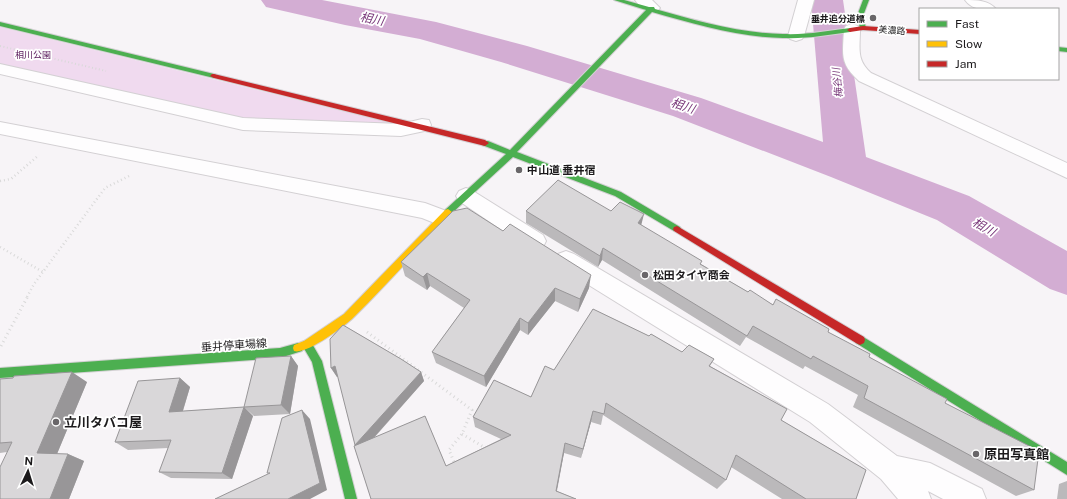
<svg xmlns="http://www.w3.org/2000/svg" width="1067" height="499" font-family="'Public Sans','Noto Sans JP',sans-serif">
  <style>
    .green { fill: #f0daef }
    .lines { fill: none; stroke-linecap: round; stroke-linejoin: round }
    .river { fill: #d3add3; fill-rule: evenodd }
    .street-casing { stroke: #d3d0d3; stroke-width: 2 }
    .fast-casing { stroke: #d3d0d3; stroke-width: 2 }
    .slow-casing { stroke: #d3d0d3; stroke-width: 2 }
    .jam-casing { stroke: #d3d0d3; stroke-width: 2 }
    .path-far2 { stroke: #d9d9d9; stroke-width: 2; stroke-dasharray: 1 2.5; stroke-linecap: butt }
    .path-far1 { stroke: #d9d9d9; stroke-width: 2.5; stroke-dasharray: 1 3; stroke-linecap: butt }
    .path { stroke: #d9d9d9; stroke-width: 3; stroke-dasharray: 1 3.5; stroke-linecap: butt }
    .street { fill: #fefdfe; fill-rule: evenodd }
    .fast { fill: #4caf50; fill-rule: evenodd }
    .slow { fill: #ffc107; fill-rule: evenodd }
    .jam { fill: #c62828; fill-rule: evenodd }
    .wall { fill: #bbb9bb }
    .shaded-wall { fill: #989698 }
    .building { fill: #d9d7d9; stroke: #989698 }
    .poi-dot { fill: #696669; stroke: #fff; stroke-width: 1.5 }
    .labels { text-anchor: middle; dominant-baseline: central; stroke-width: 3.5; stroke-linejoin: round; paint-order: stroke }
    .far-poi-label { font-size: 9px; font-weight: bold; fill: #1c1a1c; stroke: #fff; text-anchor: end }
    .far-street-label { font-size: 9px; fill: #1c1a1c; stroke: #fff }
    .far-park-label { font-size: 9px; fill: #531155; stroke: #fff }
    .far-water-label { font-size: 10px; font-style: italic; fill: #773578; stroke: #fff }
    .poi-label { font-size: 11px; font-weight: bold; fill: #1c1a1c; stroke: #fff; text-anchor: start }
    .street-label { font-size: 11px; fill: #1c1a1c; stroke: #fff }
    .water-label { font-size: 12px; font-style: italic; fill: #773578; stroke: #fff }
    .near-poi-label { font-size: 13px; font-weight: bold; fill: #1c1a1c; stroke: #fff; text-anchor: start }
  </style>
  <rect width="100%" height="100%" fill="#f7f4f7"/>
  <path class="green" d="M0 27 395 124 239 122 0 66Z"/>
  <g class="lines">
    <path class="river" d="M261 0H322L436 22 527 46 701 98 823 142 811 0H843L866 157 969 196 1067 251V295L1050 289 937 220 831 177 673 116 501 62 420 39 345 25 266 7Z"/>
    <g class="street-casing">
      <path id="street" d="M635 0H652L660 8 657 11C648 14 641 8 635 0Z
        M798 0H814L804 36 802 39 796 41 790 39 788 36Z
        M965 0C977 0 988 0 996 9 984 9 973 11 965 0Z
        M852 24 858 26 860 29C860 48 856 60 871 73L1067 163V178L859 81C839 63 843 54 844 29L846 26Z
        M0 64 243 118 401 124 422 119 429 120 431 125 429 130 401 136 243 130 0 74Z
        M0 122 425 203 449 212 453 218 449 224 442 226 422 218 0 134Z
        M466 188 473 191 543 235 546 241 543 247 535 250 527 247 459 201 456 196 459 191Z
        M566 251 574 254 828 404 897 456 930 463 982 489 986 499H943L928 491 931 499H898L881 479 810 422 558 266 555 260 558 254Z"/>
    </g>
    <g class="fast-casing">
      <path id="fast" d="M614 0H624L649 7H654L655 9C697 21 739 33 783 34 806 35 828 31 850 28L853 30 850 32C828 35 806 39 783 38 738 37 695 24 652 12L517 152 621 192 680 227 681 229 680 231H674L615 196 513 157 451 214H445L444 212 445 210 506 154 482 145 481 143 482 141H488L510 150 646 10Z
        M863 0H869L863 16 866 28 863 30 860 28 857 16Z
        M0 22 214 74 218 76 214 78 0 26Z
        M1058 47 1067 48V52L1058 51Z
        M860 335 1067 462V475L856 343 855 340 856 337Z
        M307 340 311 342 322 361 357 499H345L312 362 302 345 303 342Z
        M298 343 302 345 303 348 302 351 280 358 0 378V368L280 348Z"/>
    </g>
    <g class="slow-casing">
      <path id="slow" d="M448 209 452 212 451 214C418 249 386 286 352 319 343 327 306 355 294 351L293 348 294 345 304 341 344 314 445 210Z"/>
    </g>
    <g class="jam-casing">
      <path id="jam" d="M863 26 920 30V34L863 30 850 32 847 30 850 28Z
        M212 74H214L485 140 489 143 485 146 214 78 210 76Z
        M677 226 864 337 865 340 864 343 860 345 856 343 674 231 673 229 674 227Z"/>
    </g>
    <path class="path-far2" d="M0 46 106 71"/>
    <path class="path-far1" d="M0 181 11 179 39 155
      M0 247 43 272
      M27 297 34 284 105 188 131 175"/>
    <path class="path" d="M367 332 472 410 462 434 449 450 455 464
      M1 346 28 296
      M462 434 487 449"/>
    <use href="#street" class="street"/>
    <use href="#fast" class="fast"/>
    <use href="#slow" class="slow"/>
    <use href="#jam" class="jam"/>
  </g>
  <path class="wall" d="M526 211H611L641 225 701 264 748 292 828 332 945 403 1034 490 1016 496 853 407 858 395 805 366 803 369 746 337 740 346 602 260 598 267 526 223Z
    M401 262 589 288 578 312 555 301 528 335 520 330 486 387 436 363 432 352 464 308 430 286 427 290 405 276Z
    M593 309 649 336 651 334 682 352 689 345 714 359 710 366 787 409 781 420 866 470 856 499H782L731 467 726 480 717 489 603 415 601 425 591 422 581 458 564 453 557 491 576 499H371L354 446 355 445 338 377H337L331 368 330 339 343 325 401 359 421 372 424 381 374 438 425 416 446 466 501 439 475 427 473 417 494 380 531 397 545 366 554 370Z
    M291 356 298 366 290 414 254 416 244 407Z
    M13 378 87 382 57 454H68L84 461 69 499H0L7 452 0 453V379Z
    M180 378 190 387 183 411 244 407 253 416 232 479 171 478 159 472 168 448 128 450 115 442Z
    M1067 481V499H1057L1059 484Z"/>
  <path class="shaded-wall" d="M644 214 641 226 638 223Z
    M603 248 602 260 598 267 600 256Z
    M427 273 430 286 427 290 423 277Z
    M591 275 589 288 578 312 580 299Z
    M555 288V301L528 335V323Z
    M520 318V330L486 387 484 376Z
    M291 356 298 366 290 414 281 405Z
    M335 366 341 376 337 377 331 368Z
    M72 372 87 382 54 461 37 453Z
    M421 372 424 381 361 452 355 445Z
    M180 378 190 387 180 420 169 412Z
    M244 407 253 416 232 479 222 473Z
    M302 410 310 419 327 490 310 499H288Z
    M593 411 591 422 581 458 583 449Z
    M565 443 564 453 555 499 556 491Z
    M68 454 84 461 69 499H50Z"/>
  <path class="building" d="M558 180 611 211 620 202 644 214 638 223 702 261 700 264 748 292 750 290 773 305 776 299 829 329 828 332 870 354 869 357 947 399 945 403 1039 451 1034 490 864 398 868 386 813 356 811 359 753 326 747 336 603 248 600 256 526 211Z
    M467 208 503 231 510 224 591 275 580 299 555 288 528 323 520 318 484 376 432 352 470 300 427 273 423 277 401 262 453 211Z
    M593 309 649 336 651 334 682 352 689 345 714 359 709 366 787 409 781 420 866 470 856 499H806L736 455 726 480 606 403 604 414 593 411 583 449 565 443 556 491 576 499H371L354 446 425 416 446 466 511 435 473 417 494 380 531 397 545 366 554 370Z
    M343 325 401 359 421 372 355 445 335 366 331 368 330 339Z
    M291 356 281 405 244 407 256 358Z
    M72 372 37 453 68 454 50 499H0V467L12 442 0 443V379L13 378 14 376Z
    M180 378 169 412 244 407 222 473 159 472 171 440 115 442 138 381Z
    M302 410 320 483 288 499H215L270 473H267L282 418Z"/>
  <g class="poi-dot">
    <circle cx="873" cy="18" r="4"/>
    <circle cx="519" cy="170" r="4"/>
    <circle cx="645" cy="275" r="4"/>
    <circle cx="56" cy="422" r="4"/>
    <circle cx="976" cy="454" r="4"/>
  </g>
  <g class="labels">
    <g class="far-poi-label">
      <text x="865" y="18">垂井追分道標</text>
    </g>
    <g class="far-street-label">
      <text transform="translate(892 30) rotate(4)">美濃路</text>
    </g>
    <g class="far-park-label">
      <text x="33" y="54">相川公園</text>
    </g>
    <g class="far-water-label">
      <text transform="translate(837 83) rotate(-96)">梅谷川</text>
    </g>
    <g class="poi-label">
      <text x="527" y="170">中山道 垂井宿</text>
      <text x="653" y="275">松田タイヤ商会</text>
    </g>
    <g class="street-label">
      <text transform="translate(234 345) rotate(-4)">垂井停車場線</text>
    </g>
    <g class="water-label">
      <text transform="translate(372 19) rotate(11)">相川</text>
      <text transform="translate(683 106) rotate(18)">相川</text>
      <text transform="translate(984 227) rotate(30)">相川</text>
    </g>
    <g class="near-poi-label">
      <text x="64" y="422">立川タバコ屋</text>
      <text x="984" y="454">原田写真館</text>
    </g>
  </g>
  <rect x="919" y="8" width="140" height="72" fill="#ffffff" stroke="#a4a3a4"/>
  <rect x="927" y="21" width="20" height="6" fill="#4caf50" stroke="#a4a3a4"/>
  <text x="955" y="28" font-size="12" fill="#1c1a1c">Fast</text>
  <rect x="927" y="41" width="20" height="6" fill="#ffc107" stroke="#a4a3a4"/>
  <text x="955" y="48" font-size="12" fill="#1c1a1c">Slow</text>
  <rect x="927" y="61" width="20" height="6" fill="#c62828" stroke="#a4a3a4"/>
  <text x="955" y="68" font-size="12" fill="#1c1a1c">Jam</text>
  <g transform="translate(28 471) rotate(4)" stroke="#ffffff" stroke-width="3" paint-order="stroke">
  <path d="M0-3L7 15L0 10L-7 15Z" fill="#1c1a1c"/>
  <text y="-6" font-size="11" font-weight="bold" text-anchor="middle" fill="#1c1a1c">N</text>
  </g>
</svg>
